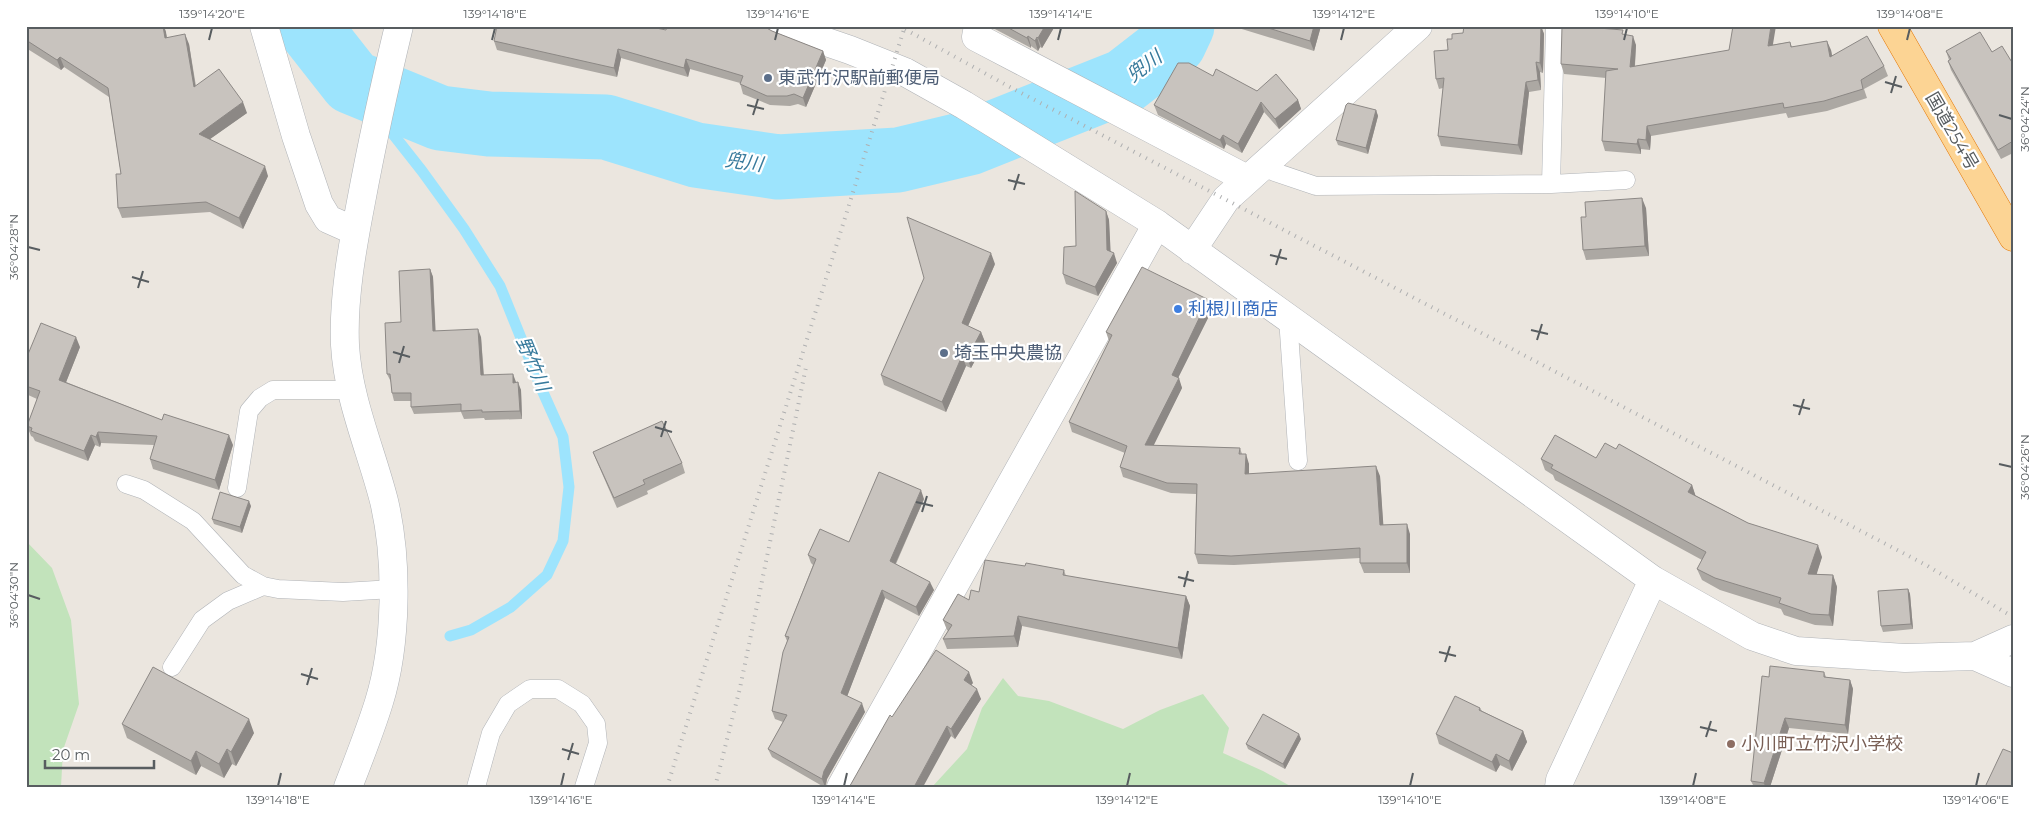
<svg xmlns="http://www.w3.org/2000/svg" width="2039" height="813" font-family="Montserrat,'Noto Sans JP',sans-serif">
  <style>
    .green { fill: #c2e3bb }
    .lines { fill: none; stroke-linecap: round; stroke-linejoin: round }
    .stream { stroke: #9de4fd; stroke-width: 11 }
    .river { stroke: #9de4fd; stroke-width: 65 }
    .service-casing { stroke: #b0b3b7; stroke-width: 19 }
    .minor-casing { stroke: #b0b3b7; stroke-width: 29 }
    .tertiary-casing { stroke: #b0b3b7; stroke-width: 29 }
    .trunk-casing { stroke: #e67804; stroke-width: 29 }
    .service { stroke: #fff; stroke-width: 18 }
    .minor { stroke: #fff; stroke-width: 28 }
    .tertiary { stroke: #fff; stroke-width: 28 }
    .trunk { stroke: #fcd494; stroke-width: 28 }
    .rail { stroke: #aeafb0; stroke-width: 4; stroke-dasharray: 1 6; stroke-linecap: butt }
    .wall { fill: #aca8a3 }
    .shaded-wall { fill: #8c8885 }
    .building { fill: #c8c3be; stroke: #8c8885 }
    .ticks { fill: none; stroke: #585d60; stroke-width: 2 }
    .service-dot { fill: #5c6f8a; stroke: #fff; stroke-width: 2 }
    .shop-dot { fill: #3f7fe0; stroke: #fff; stroke-width: 2 }
    .education-dot { fill: #8d6e63; stroke: #fff; stroke-width: 2 }
    .labels { text-anchor: middle; dominant-baseline: central; stroke-width: 4.5; stroke-linejoin: round; paint-order: stroke }
    .service-label { font-size: 18px; fill: #4e5e75; stroke: #fff; text-anchor: start }
    .street-label { font-size: 18px; fill: #585d60; stroke: #fff }
    .shop-label { font-size: 18px; fill: #366cbe; stroke: #fff; text-anchor: start }
    .education-label { font-size: 18px; fill: #785e54; stroke: #fff; text-anchor: start }
    .water-label { font-size: 19px; font-style: italic; fill: #377a9c; stroke: #fff }
    .neatline { fill: none; stroke: #585d60; stroke-width: 2 }
    .ticks-label { font-size: 12px; text-anchor: middle; fill: #585d60 }
  </style>
  <rect width="100%" height="100%" fill="#ebe6df"/>
  <path class="green" d="M26 541 52 568 71 620 79 704 63 750 61 787H26Z
    M1003 678 1018 696 1049 701 1123 729 1160 710 1203 694 1229 728 1223 753 1263 771 1292 787H932L967 749 982 708Z"/>
  <g class="lines">
    <path class="stream" d="M352 82 422 171 464 229 500 286 542 390 563 437 569 487 563 541 547 575 511 607 471 630 450 636"/>
    <path class="river" d="M308 26 352 82 440 118 489 124 606 127 696 155 778 167 898 160 969 143 1125 81 1174 43 1182 26"/>
    <g class="service-casing">
      <path id="service" d="M1260 167 1316 186 1551 184 1626 180
        M1551 184 1555 26
        M1288 318 1298 461
        M126 484 144 490 193 521 243 575 263 586 278 589 343 592 393 589
        M237 488 249 411 260 398 273 390H352
        M172 667 202 620 228 601 263 586
        M476 787 491 733 508 704 530 689H558L582 704 596 724 598 743 584 787"/>
    </g>
    <g class="minor-casing">
      <path id="minor" d="M264 26 296 136 319 204 328 219 355 231
        M780 26 850 50 905 72 964 105 1157 224 1653 580 1752 636 1796 651 1905 658 1975 656 2013 639
        M978 26 976 37 1247 179
        M1192 250 1226 199 1418 26
        M1975 656 2013 673
        M841 787 1157 224
        M1559 787 1560 780 1653 580"/>
    </g>
    <g class="tertiary-casing">
      <path id="tertiary" d="M348 787C359 759 370 731 379 702 397 644 398 560 384 501 371 450 348 399 345 345 343 298 352 249 361 202 372 143 385 84 399 26"/>
    </g>
    <g class="trunk-casing">
      <path id="trunk" d="M1892 26 2013 237"/>
    </g>
    <use href="#service" class="service"/>
    <use href="#minor" class="minor"/>
    <use href="#tertiary" class="tertiary"/>
    <use href="#trunk" class="trunk"/>
    <path class="rail" d="M899 26 1008 86 1926 565 2013 617
      M667 787 905 26
      M715 787 740 688 806 367"/>
  </g>
  <path class="wall" d="M26 26 119 28 130 26H164L167 37 189 44 196 86 247 113 210 139 268 176 243 229 210 212 122 218 118 208 121 174 109 97 64 67 61 70 26 48Z
    M993 26H1055L1042 48 1040 47 1038 51 1031 46V48L993 28Z
    M1232 26H1321L1314 51Z
    M1464 26H1541L1544 34 1543 73 1540 72 1541 90 1529 92 1522 155 1441 146 1438 136 1443 88 1439 89 1436 79 1452 39 1463 33Z
    M666 30 772 31 823 51 826 60 806 107 798 104 790 106 770 105 743 94 740 83 690 69 688 77 621 58 617 77 497 50 494 41Z
    M1625 35 1636 45 1635 66 1790 42 1792 47 1831 50 1832 56 1884 66 1888 76 1864 89 1867 98 1827 111 1788 118 1786 113 1651 136 1650 150 1641 149V154L1605 151 1602 141 1606 78 1564 74 1561 64Z
    M1946 51 1992 52 2013 64V153L2001 159 1951 70 1948 61 1949 60Z
    M1213 76 1257 91 1298 100 1301 109 1279 129 1264 112 1242 153 1226 144 1224 149 1158 115 1154 105Z
    M1376 110 1378 116 1368 154 1338 145 1336 140Z
    M1646 208 1649 256 1586 260 1583 250 1586 217Z
    M1106 211 1109 220 1110 251 1117 263 1098 296 1066 284 1063 274 1076 246Z
    M995 264 968 326 981 332 985 342 971 368 966 366 946 412 884 385 881 375Z
    M430 269 433 277 435 331 481 337 484 375 516 382 521 390 522 419 485 420 484 418 464 419 461 412 414 414 411 407V401H394L392 393 391 382 387 374 401 322Z
    M1210 308 1207 316 1208 318 1178 378 1182 388 1153 445 1240 448 1242 454 1249 464V474L1380 476 1383 525 1410 534V573H1364L1360 563V558L1234 565 1198 564 1195 554 1196 494 1171 493 1123 477 1120 467 1125 453 1072 432 1069 422 1109 341 1106 332Z
    M80 347 66 382 162 420 233 445 219 490 153 469 150 459 154 445 101 443 100 447 95 445 88 461 35 441 33 437 31 436 27 426 37 399 26 394V359Z
    M1616 449 1692 485 1695 495 1748 523 1822 557 1816 574 1833 575 1837 587 1833 626 1815 625 1784 615 1781 609 1720 590 1702 580 1697 569 1702 560 1555 480 1553 475 1545 470 1541 459 1596 458Z
    M593 452 682 463 685 473 647 491 648 494 617 508 597 462Z
    M924 499 896 564 934 590 919 616 885 598 847 696 865 712 827 779 826 787H824L772 757 768 749 783 722 775 719 772 711 787 641 785 636 813 565 811 563 808 555 849 542Z
    M251 506 242 533 214 524 212 519Z
    M1025 566 1064 570 1066 576 1186 596 1190 606 1182 659 1022 626 1018 647 947 649 943 639 948 631 947 630 943 620 979 592Z
    M1908 589 1910 594 1913 629 1883 632 1881 626Z
    M1824 672 1826 677 1850 680 1853 689 1848 734 1789 728 1770 787H1754L1751 781 1769 677Z
    M973 683 971 685 981 699 955 739 951 736 851 784 892 717Z
    M1480 708 1482 711 1523 731 1527 742 1512 771 1500 765 1496 772 1439 744 1436 734Z
    M122 724 254 733 236 766 232 764 224 778 201 766 196 775 127 738Z
    M1301 739 1285 769 1248 749 1246 744Z"/>
  <path class="shaded-wall" d="M163 26H164L166 32 168 48 165 38Z
    M1045 26H1055L1042 48 1038 38Z
    M1314 26H1321L1314 51 1310 41Z
    M1541 26 1544 34 1543 73 1540 63Z
    M1771 26H1776L1771 56 1768 46Z
    M185 34 189 44 197 97 194 87Z
    M1028 36 1031 46V48L1027 38Z
    M1633 36 1636 45 1634 77 1630 67Z
    M1037 37 1040 47 1038 51 1035 41Z
    M1827 41 1831 50 1834 67 1830 57Z
    M618 49 621 58 617 77 614 68Z
    M823 51 826 60 806 107 803 98Z
    M60 57 64 67 61 70 57 60Z
    M686 59 690 69 688 77 684 68Z
    M1536 62 1540 72 1541 90 1538 80Z
    M1526 82 1529 92 1522 155 1518 145Z
    M1298 100 1301 109 1279 129 1275 119Z
    M243 102 247 113 203 144 199 134Z
    M1261 102 1264 112 1242 153 1238 144Z
    M1376 110 1378 116 1368 154 1366 148Z
    M1647 126 1651 136 1650 150 1646 140Z
    M1223 135 1226 144 1224 149 1220 140Z
    M1638 139 1641 149V154L1637 144Z
    M265 166 268 176 243 229 239 218Z
    M1642 198 1646 208 1649 256 1645 246Z
    M1106 211 1109 220 1111 258 1114 253 1117 263 1098 296 1095 287 1107 250Z
    M991 253 995 264 965 333 962 323Z
    M430 269 433 277 436 339 433 331Z
    M1207 299 1210 308 1207 316 1208 318 1175 384 1172 375Z
    M478 329 481 337 484 383 481 375Z
    M981 332 985 342 971 368 967 358Z
    M76 337 80 347 63 390 59 380Z
    M962 356 966 366 946 412 942 402Z
    M513 374 516 382V390L513 383Z
    M1179 378 1182 388 1149 455 1145 445Z
    M518 382 521 390 522 419 520 411Z
    M98 432 101 443 100 447 96 437Z
    M91 435 95 445 88 461 84 451Z
    M229 435 233 445 219 490 215 480Z
    M1246 454 1249 464V483L1245 474Z
    M1376 466 1380 476 1384 534 1380 525Z
    M1692 485 1696 497 1688 492Z
    M921 490 924 499 893 569 890 561Z
    M249 501 251 506 242 533 240 527Z
    M1407 524 1410 534V573L1407 563Z
    M1818 545 1822 557 1813 586 1808 574Z
    M1833 575 1837 587 1833 626 1829 615Z
    M930 582 934 590 919 616 916 607Z
    M1908 589 1910 594 1913 629 1911 624Z
    M882 590 885 598 845 702 841 693Z
    M1186 596 1190 606 1182 659 1178 648Z
    M1018 616 1022 626 1018 647 1014 636Z
    M969 672 973 683 967 690 964 680Z
    M1850 680 1853 689 1848 734 1845 725Z
    M977 689 981 699 955 739 951 729Z
    M862 703 865 712 827 779 825 787 822 779 824 771Z
    M1785 718 1789 728 1770 787H1765L1764 783Z
    M249 719 254 733 236 766 231 752Z
    M947 726 951 736 923 787H914Z
    M1523 731 1527 742 1512 771 1509 761Z
    M1299 734 1301 739 1285 769 1283 764Z
    M227 749 232 764 224 778 219 764Z
    M196 751 201 766 196 775 191 761Z
    M1496 754 1500 765 1496 772 1492 762Z"/>
  <path class="building" d="M26 26H117L119 28 130 26H163L165 38 185 34 194 87 219 69 243 102 199 134 265 166 239 218 206 202 118 208 116 174H121L108 88 60 57 57 60 26 40Z
    M497 26H646L666 30 667 26H763L772 31 823 51 803 98 794 94 787 96H767L740 84 743 76 686 59 684 68 618 49 614 68 494 41Z
    M1005 26H1045L1038 38 1037 37 1035 41 1028 36 1027 38Z
    M1262 26H1314L1310 41Z
    M1464 26H1541L1540 63 1536 62 1538 80 1526 82 1518 145 1438 136 1444 78 1436 79 1434 51 1448 50 1447 39H1452V34L1463 33Z
    M1562 26H1574L1623 30 1622 34 1633 36 1630 67 1729 50 1733 26H1771L1768 46 1790 42 1791 47 1827 41 1830 57 1867 36 1884 66 1861 80 1863 89 1824 101 1784 108 1783 103 1647 126 1646 140 1638 139 1637 144 1602 141 1606 71 1618 69 1561 64Z
    M1980 32 1992 52 2002 46 2013 64V141L1998 150 1948 61 1951 59 1946 51Z
    M1178 63H1189L1213 76 1216 69 1257 91 1276 74 1298 100 1275 119 1261 102 1238 144 1223 135 1220 140 1154 105Z
    M1348 103 1376 110 1366 148 1336 140 1346 105Z
    M1075 191 1106 211 1107 250 1114 253 1095 287 1063 274 1064 247 1076 246Z
    M1642 198 1645 246 1583 250 1581 217H1586L1585 202Z
    M907 217 991 253 962 323 981 332 967 358 962 356 942 402 881 375 924 278Z
    M1142 267 1207 299 1203 308H1204L1172 375 1179 378 1145 445 1240 448 1239 454H1246L1245 474 1376 466 1380 525 1407 524V563H1360V548L1231 556 1195 554 1197 484 1167 483 1120 467 1127 446 1069 422 1112 335 1106 332Z
    M430 269 433 331 478 329 481 375 513 374V383L518 382 520 411 482 412V410L461 411V404L411 407V393H392L390 374H387L385 323 401 322 399 271Z
    M41 323 76 337 59 380 162 420 164 414 229 435 215 480 150 459 157 436 98 432 96 437 91 435 84 451 31 431 32 428 27 426 40 391 26 386V359Z
    M662 421 682 463 643 480 645 484 614 498 593 452Z
    M1555 435 1596 458 1605 443 1616 449 1619 444 1692 485 1688 492 1748 523 1818 545 1808 574 1833 575 1829 615 1811 614 1779 603 1781 598 1715 578 1697 569 1706 552 1551 468 1553 465 1541 459Z
    M879 472 921 490 890 561 930 582 916 607 882 590 841 693 862 703 824 771 822 779 768 749 787 715 772 711 783 652 789 637 785 636 816 559 808 555 820 529 849 542Z
    M220 492 249 501 240 527 212 519Z
    M985 560 1025 566 1026 563 1064 570 1063 575 1186 596 1178 648 1018 616 1014 636 943 639 952 625 943 620 958 594 969 600 971 590 979 592Z
    M1908 589 1911 624 1881 626 1878 591Z
    M936 650 969 672 964 680 977 689 951 729 947 726 914 787H849L851 784 890 715 892 717Z
    M1770 666 1824 672V677L1850 680 1845 725 1785 718 1764 783 1751 781 1762 676 1769 677Z
    M153 667 249 719 231 752 227 749 219 764 196 751 191 761 122 724Z
    M1455 696 1480 708 1479 710 1523 731 1509 761 1496 754 1492 762 1436 734Z
    M1263 714 1299 734 1283 764 1246 744Z
    M2003 749 2013 753V787H1985Z"/>
  <path class="ticks" d="M209 40 212 28M492 40 495 28M775 40 778 28M1058 40 1061 28M1341 40 1344 28M1624 40 1627 28M1907 40 1910 28M1885 82 1902 87M1891 93 1896 76M747 105 764 109M753 115 758 99M1999 115 2012 119M1008 180 1025 184M1014 190 1019 174M28 247 40 250M1270 255 1287 259M1276 265 1281 249M132 277 149 282M138 288 143 271M1531 330 1548 334M1537 340 1542 324M393 352 410 357M399 363 404 346M1793 405 1810 409M1799 415 1804 399M655 427 672 432M661 437 666 421M1999 464 2012 467M916 502 933 506M922 512 927 496M1178 577 1194 581M1184 587 1188 571M28 595 40 599M1439 652 1456 656M1445 662 1450 646M301 674 318 679M307 685 312 668M1700 727 1717 731M1706 737 1711 721M562 749 579 754M568 760 573 743M278 786 281 773M561 786 564 773M844 786 847 773M1127 786 1130 773M1410 786 1413 773M1693 786 1696 773M1976 786 1979 773"/>
  <g class="service-dot">
    <circle cx="768" cy="78" r="5"/>
    <circle cx="944" cy="353" r="5"/>
  </g>
  <circle class="shop-dot" cx="1178" cy="309" r="5"/>
  <circle class="education-dot" cx="1731" cy="744" r="5"/>
  <g class="labels">
    <g class="service-label">
      <text x="778" y="78">東武竹沢駅前郵便局</text>
      <text x="954" y="353">埼玉中央農協</text>
    </g>
    <g class="street-label">
      <text transform="translate(1952 131) rotate(60)">国道254号</text>
    </g>
    <g class="shop-label">
      <text x="1188" y="309">利根川商店</text>
    </g>
    <g class="education-label">
      <text x="1741" y="744">小川町立竹沢小学校</text>
    </g>
    <g class="water-label">
      <text transform="translate(1144 66) rotate(-37)">兜川</text>
      <text transform="translate(744 162) rotate(8)">兜川</text>
      <text transform="translate(533 364) rotate(67)">野竹川</text>
    </g>
  </g>
  <rect width="2039" height="813" fill="none" stroke="#ffffff" stroke-width="55"/>
  <path d="M45 760v8h109v-8" fill="none" stroke="#585d60" stroke-width="2.5"/>
  <text x="52" y="760" font-size="15" fill="#585d60" stroke="#ffffff" stroke-width="4" paint-order="stroke">20 m</text>
  <rect x="28" y="28" width="1984" height="758" class="neatline"/>
  <g class="ticks-label">
    <text x="212" y="18">139°14'20"E</text>
    <text x="495" y="18">139°14'18"E</text>
    <text x="778" y="18">139°14'16"E</text>
    <text x="1061" y="18">139°14'14"E</text>
    <text x="1344" y="18">139°14'12"E</text>
    <text x="1627" y="18">139°14'10"E</text>
    <text x="1910" y="18">139°14'08"E</text>
    <text transform="translate(2025 119) rotate(-90)" y="4">36°04'24"N</text>
    <text transform="translate(14 247) rotate(-90)" y="4">36°04'28"N</text>
    <text transform="translate(2025 467) rotate(-90)" y="4">36°04'26"N</text>
    <text transform="translate(14 595) rotate(-90)" y="4">36°04'30"N</text>
    <text x="278" y="804">139°14'18"E</text>
    <text x="561" y="804">139°14'16"E</text>
    <text x="844" y="804">139°14'14"E</text>
    <text x="1127" y="804">139°14'12"E</text>
    <text x="1410" y="804">139°14'10"E</text>
    <text x="1693" y="804">139°14'08"E</text>
    <text x="1976" y="804">139°14'06"E</text>
  </g>
</svg>
